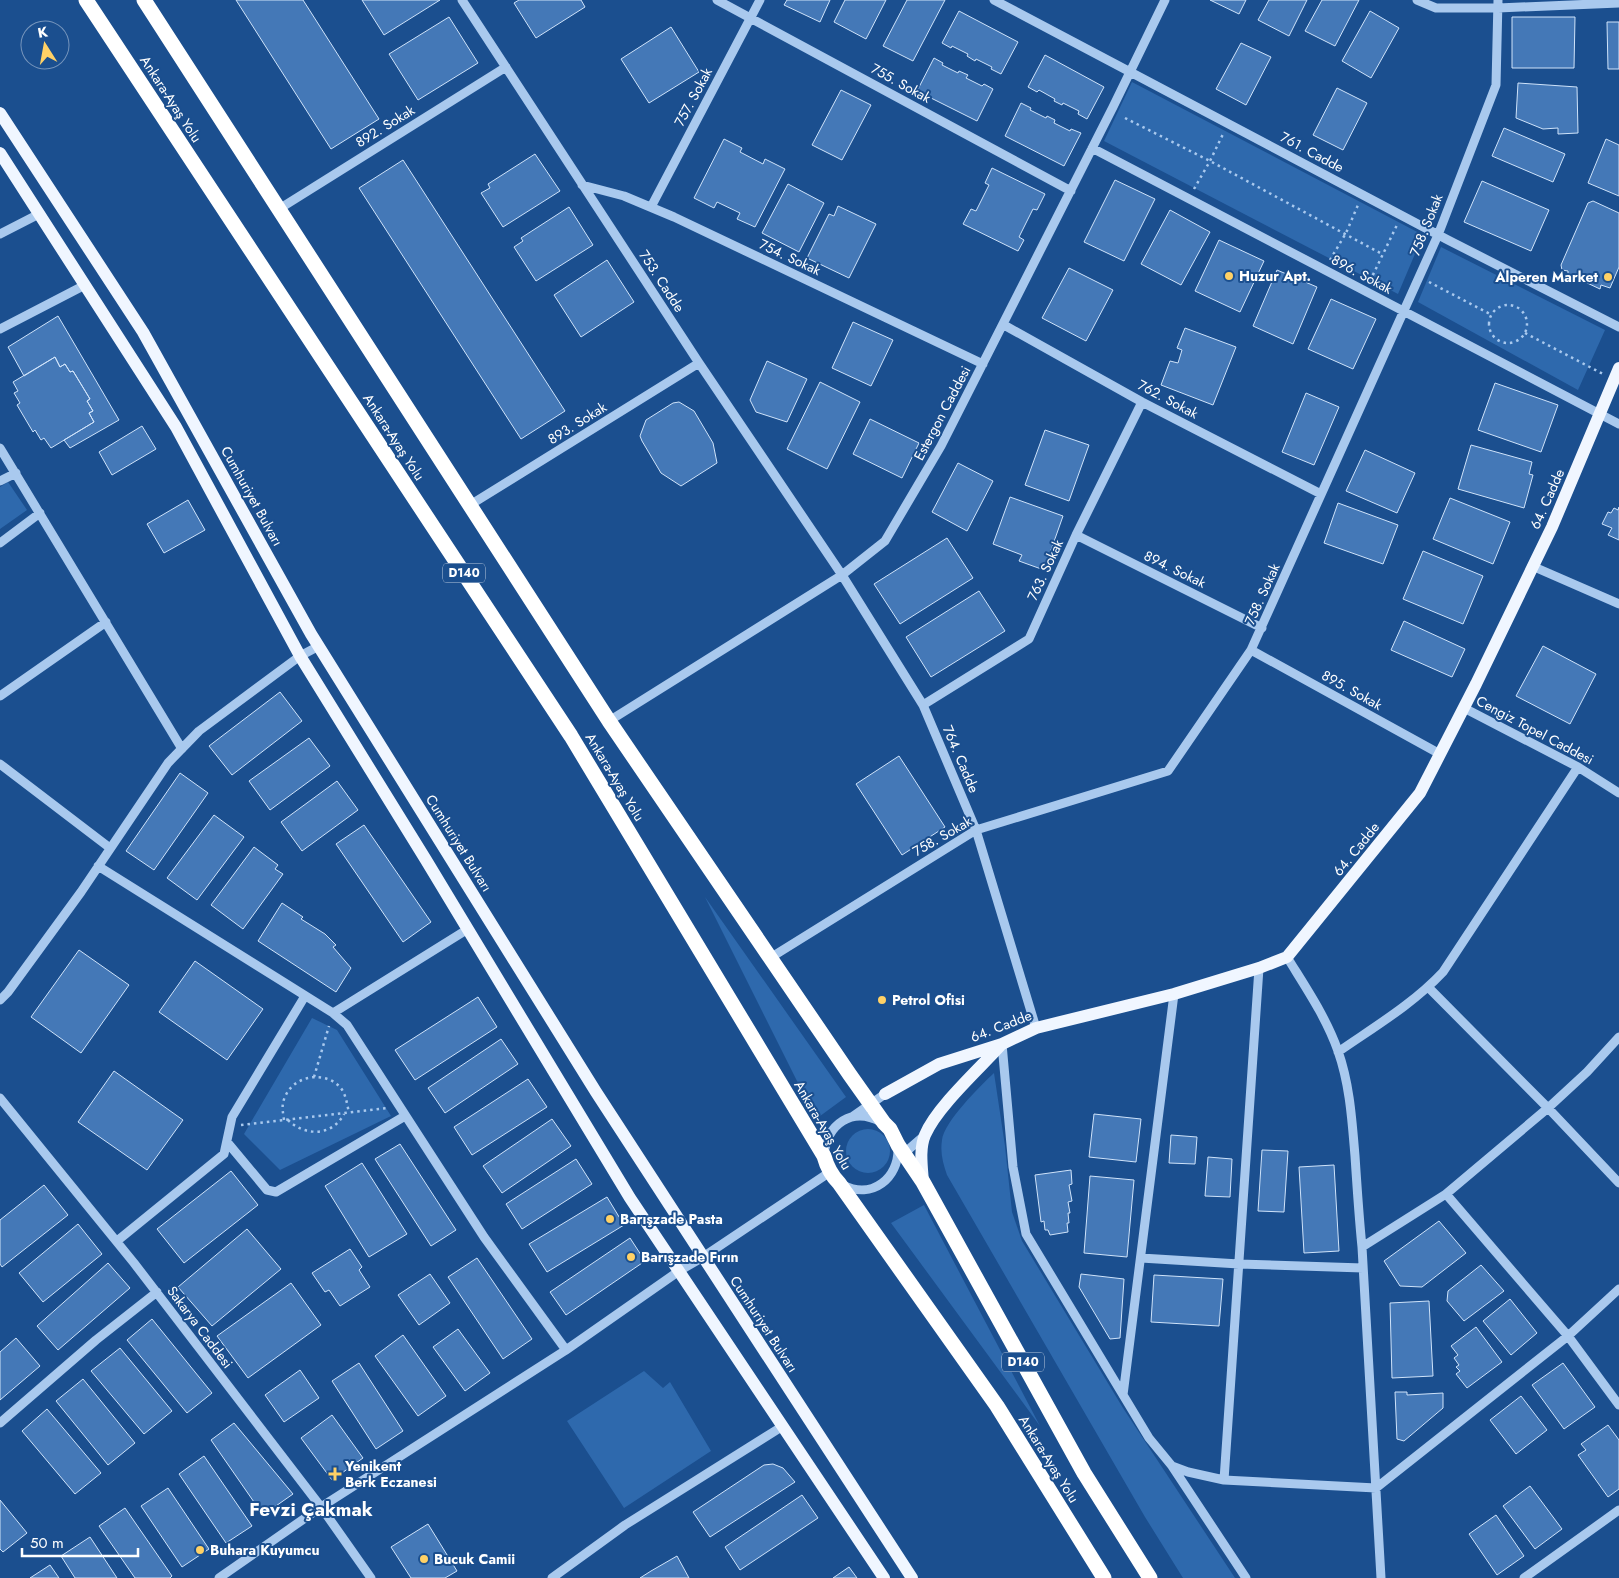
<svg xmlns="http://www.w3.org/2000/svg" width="1619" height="1578" font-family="Jost,sans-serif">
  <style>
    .green { fill: #2e69ad }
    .building { fill: #4478b7; stroke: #cfe3fa }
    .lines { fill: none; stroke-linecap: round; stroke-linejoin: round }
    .path { stroke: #a9c9ee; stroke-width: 2.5; stroke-dasharray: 2.5 4; stroke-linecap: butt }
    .minor { stroke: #a9c9ee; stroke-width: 9 }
    .major { stroke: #f0f6ff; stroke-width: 12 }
    .highway { stroke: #fff; stroke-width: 15 }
    .poi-dot { fill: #ffd166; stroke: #1b4f8f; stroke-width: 2 }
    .labels { text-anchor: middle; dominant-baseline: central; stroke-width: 4; stroke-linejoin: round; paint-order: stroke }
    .shield { fill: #1b4f8f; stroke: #bbcadd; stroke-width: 1 }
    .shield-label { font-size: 12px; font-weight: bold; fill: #fff }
    .street-label { font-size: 14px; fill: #fff; stroke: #1b4f8f }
    .poi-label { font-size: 14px; font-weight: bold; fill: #fff; stroke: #1b4f8f; text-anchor: start }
    .district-label { font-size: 19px; font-weight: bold; fill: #fff; stroke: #1b4f8f }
  </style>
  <rect width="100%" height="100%" fill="#1b4f8f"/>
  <path class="green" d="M1132 82 1423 235 1398 294 1104 141Z
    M1441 247 1605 330 1578 390 1418 302Z
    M8 482 27 510 0 529V487Z
    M705 897 846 1097 816 1119Z
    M312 1018 337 1030 391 1116 280 1170 244 1134Z
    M994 1073 1005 1146 1012 1212 1022 1241 1123 1408 1235 1578H1183L1145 1517 947 1175C943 1163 940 1153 942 1140 944 1122 980 1086 994 1073Z
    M846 1151a22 22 0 1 1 44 0a22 22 0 1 1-44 0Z
    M924 1205 1040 1426 891 1223Z
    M644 1371 663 1388 670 1382 711 1451 624 1508 567 1421Z"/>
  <path class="building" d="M236 0H303L379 119 331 149Z
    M362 0H440L384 35Z
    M519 0H581L585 7 536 38 514 3Z
    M787 0H830L820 22 784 5Z
    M845 0H886L866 39 834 22Z
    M907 0H945L913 61 883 46Z
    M1210 0H1246L1239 14Z
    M1269 0H1307L1289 36 1258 20Z
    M1322 0H1359L1335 46 1305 31Z
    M959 11 1018 42 1001 74 991 69 992 67 976 59 975 61 967 56 968 54 952 46 951 48 942 43Z
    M1370 11 1399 28 1371 78 1342 61Z
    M449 17 478 63 418 100 389 54Z
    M1512 17H1575L1574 68H1512Z
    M1607 22H1619V69H1608Z
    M671 27 699 72 649 103 621 59Z
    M1241 43 1271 57 1246 105 1216 89Z
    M1045 55 1104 87 1087 119 1078 114 1079 111 1063 103 1062 105 1054 101 1055 99 1039 90 1037 92 1028 87Z
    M934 58 943 63 942 65 958 73 959 71 968 75 966 78 982 86 984 84 993 89 977 121 917 91Z
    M1518 83 1577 87 1578 133 1558 134V128L1543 129 1516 118Z
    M1337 88 1367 103 1343 150 1313 135Z
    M841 90 871 105 842 160 812 145Z
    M1021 103 1031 108 1030 110 1046 118 1047 116 1055 120 1054 123 1070 131 1071 129 1081 133 1064 166 1005 136Z
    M1504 128 1565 154 1553 182 1492 156Z
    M724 139 742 148 740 152 763 164 765 159 785 169 755 227 737 219 740 213 717 202 714 208 694 198Z
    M1606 139 1619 145V196L1588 183Z
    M535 154 560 191 503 227 481 193 490 188 488 184Z
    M403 160 565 411 521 439 359 188Z
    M992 168 1045 194 1037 210 1033 209 1019 237 1024 240 1018 251 963 224 971 209 976 211 989 185 985 183Z
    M1115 180 1155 199 1124 261 1084 242Z
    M1482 181 1549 210 1531 251 1464 222Z
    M788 184 824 203 799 252 762 233Z
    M1593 201 1619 213V267L1610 288 1601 285 1600 289 1568 274V271L1562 270 1561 265 1588 203Z
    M838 206 876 224 849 278 807 258 829 214 834 216Z
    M569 207 593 245 536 281 514 247 523 241 521 238Z
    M1170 210 1210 232 1181 285 1141 264Z
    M1219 240 1264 261 1240 312 1195 291Z
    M607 260 634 302 581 337 554 295Z
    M1069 268 1113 290 1086 341 1042 318Z
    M1277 270 1317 287 1293 344 1253 326Z
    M1331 299 1376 319 1353 369 1308 349Z
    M58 316 119 420 70 448 64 440 94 422 89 413 93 411 87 401 90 399 73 371 70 372 65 364 60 367 55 357 24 376 8 347Z
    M853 322 893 340 871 386 832 368Z
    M1185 328 1236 347 1213 405 1161 385 1170 361 1178 363 1182 350 1177 348Z
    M55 357 60 367 65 364 70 372 73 371 90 399 87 401 93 411 89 413 94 422 51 448 44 438 41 440 35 430 33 432 17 405 20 403 14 393 18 391 13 382Z
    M767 361 807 379 787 422 756 412 750 400Z
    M820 382 860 402 827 469 787 449Z
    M1495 383 1558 405 1541 452 1478 430Z
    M1306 393 1339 407 1314 465 1282 452Z
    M679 402 694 411 713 443 717 463 681 486 661 473 642 441 640 436 646 420 673 403Z
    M870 419 919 443 902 478 853 454Z
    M142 426 156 449 112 475 99 452Z
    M1045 430 1089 445 1069 501 1025 485Z
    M1471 445 1532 462 1529 474 1533 475 1524 508 1458 489Z
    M1365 450 1415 473 1397 513 1346 491Z
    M958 463 993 481 967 531 932 512Z
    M1010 497 1063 516 1044 570 1019 561 1022 555 993 544Z
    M1450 498 1510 522 1493 564 1433 539Z
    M188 500 205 530 164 553 147 524Z
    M1338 503 1398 525 1383 564 1324 543Z
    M1619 507V540L1608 535 1612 528 1602 524 1608 512 1611 513 1614 508 1618 510Z
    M947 538 973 578 900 624 874 584Z
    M1423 551 1483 576 1463 624 1403 599Z
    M979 591 1005 631 931 677 906 637Z
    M1404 621 1465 649 1452 677 1391 650Z
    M1543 646 1596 674 1570 724 1516 696Z
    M280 692 302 721 232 775 209 746Z
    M309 738 330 766 270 810 249 781Z
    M899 756 945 827 902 855 856 784Z
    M180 773 208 793 154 870 126 851Z
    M337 781 358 810 302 851 281 822Z
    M214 815 244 837 197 900 167 878Z
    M364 825 431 922 403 942 336 844Z
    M254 847 278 865 275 869 283 874 243 929 211 905Z
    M282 903 303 917 301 919 325 934 336 945 333 947 351 968 336 992 258 941Z
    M79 950 129 985 81 1053 31 1017Z
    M195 961 263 1009 227 1060 159 1012Z
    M478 997 497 1027 415 1080 395 1050Z
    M501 1039 518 1064 445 1113 428 1088Z
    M114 1071 183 1120 147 1170 78 1122Z
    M528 1079 547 1107 472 1155 454 1127Z
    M1094 1114 1141 1119 1136 1162 1089 1157Z
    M552 1119 571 1146 502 1193 483 1166Z
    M1171 1135 1197 1137 1195 1164 1169 1163Z
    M400 1144 456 1230 431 1246 375 1159Z
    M1262 1150 1288 1151 1284 1212 1258 1211Z
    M1208 1157 1232 1159 1230 1197 1205 1196Z
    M576 1159 592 1184 522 1229 506 1204Z
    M362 1163 407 1234 369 1257 325 1186Z
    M1334 1165 1339 1251 1304 1253 1299 1167Z
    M1071 1170 1072 1184 1069 1185 1072 1201 1068 1202 1070 1213H1068L1069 1223H1067L1068 1232 1050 1235 1048 1230H1045L1044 1221 1041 1222 1035 1175Z
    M231 1171 258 1205 184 1263 157 1229Z
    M1090 1176 1134 1180 1127 1257 1084 1253Z
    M44 1185 68 1215 2 1267 0 1264V1220Z
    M607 1197 624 1225 547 1272 529 1244Z
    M1439 1221 1466 1253 1422 1287 1400 1286 1384 1261Z
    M78 1224 102 1254 43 1302 19 1273Z
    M247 1229 281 1269 212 1326 178 1287Z
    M630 1238 645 1261 566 1315 550 1292Z
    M350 1249 362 1267 359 1270 370 1287 340 1306 329 1290 325 1292 312 1273Z
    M477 1258 532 1339 503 1359 448 1277Z
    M108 1263 130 1288 58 1350 37 1326Z
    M1481 1265 1504 1291 1464 1321 1447 1301 1448 1291Z
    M430 1274 450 1303 419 1325 398 1295Z
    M1081 1274 1124 1279 1120 1338 1110 1339 1079 1287Z
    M1154 1275 1223 1279 1219 1326 1151 1322Z
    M291 1283 321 1325 248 1378 217 1336Z
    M1510 1299 1537 1333 1511 1355 1483 1321Z
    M1429 1301 1433 1376 1392 1378 1390 1303Z
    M152 1319 212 1393 187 1413 127 1340Z
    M1476 1327 1502 1362 1467 1388 1456 1374 1460 1371 1456 1367 1459 1365 1454 1358 1458 1355 1451 1346Z
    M458 1329 490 1373 465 1391 433 1347Z
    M403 1335 446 1396 418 1416 375 1356Z
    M16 1338 40 1366 0 1400V1352Z
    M120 1348 172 1411 144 1434 91 1371Z
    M359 1363 403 1431 376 1449 332 1381Z
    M1563 1363 1595 1407 1564 1429 1532 1385Z
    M300 1370 319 1398 284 1422 265 1395Z
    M83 1379 135 1443 108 1465 56 1401Z
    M1395 1392H1407V1395L1443 1393V1408L1404 1441 1397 1439Z
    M1521 1396 1547 1430 1516 1454 1490 1420Z
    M47 1409 101 1473 75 1494 22 1431Z
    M332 1415 363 1458 332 1480 301 1438Z
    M234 1423 293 1494 263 1515 211 1440Z
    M1608 1425 1619 1440V1489L1608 1497 1578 1455 1586 1450 1581 1444Z
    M204 1456 252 1526 226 1543 179 1474Z
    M773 1464 783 1468 795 1482 710 1537 693 1512 764 1465Z
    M1530 1486 1562 1529 1535 1549 1503 1506Z
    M168 1488 209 1549 182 1567 141 1506Z
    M802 1495 818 1518 740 1570 725 1547Z
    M0 1500 27 1533 3 1552 0 1549Z
    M125 1508 172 1576 170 1578H135L99 1526Z
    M1496 1515 1524 1556 1497 1575 1469 1534Z
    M428 1524 457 1571 445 1578H411L391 1547Z
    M90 1537 117 1578H75L61 1556Z
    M677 1556 689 1578H640L651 1571Z
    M50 1565 59 1578H30Z
    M849 1567 857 1578H833Z"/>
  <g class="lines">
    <path class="path" d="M1125 118 1210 161 1382 254
      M1194 189 1210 161 1223 134
      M1330 260 1346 233 1358 205
      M1370 281 1397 225
      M1429 282 1492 315
      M1489 324a19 19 0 1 1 38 0a19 19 0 1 1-38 0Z
      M1525 333 1603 374
      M314 1077 329 1026
      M284 1120C283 1112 281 1105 285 1097 293 1076 324 1070 340 1087 346 1094 347 1104 349 1113
      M288 1120C304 1136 332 1137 344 1114
      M241 1125 387 1108"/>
    <path class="minor" d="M462 0 699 363 842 575 923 705 976 830 1036 1028
      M717 0 1071 191
      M994 0 1448 240 1619 327
      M1417 0 1436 8H1498L1619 3
      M1092 148 1619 424
      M582 185 624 196 674 217 983 364
      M651 207 760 0
      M279 209 506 67
      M0 234 39 214
      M1004 325 1142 402 1321 494
      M0 329 85 285
      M0 448 182 749
      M0 481 16 473
      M470 505 699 363
      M1076 535 1262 628
      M0 543 40 513
      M1532 566 1619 604
      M1251 650 1440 754
      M0 696 106 622
      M923 705 1029 639 1076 535 1142 402
      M1464 708 1578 767 1619 793
      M609 721 842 575 885 541 941 446 1113 107 1165 0
      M0 764 110 848
      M98 866 333 1013 347 1025 484 1237 566 1350
      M1287 957C1306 988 1326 1017 1338 1051 1350 1085 1352 1121 1355 1156 1357 1187 1359 1217 1362 1247
      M770 958 976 830 1168 771 1251 650 1438 235 1496 85 1498 0
      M1428 987 1548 1108 1587 1072 1619 1037
      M0 1000 8 992 81 892 168 763 199 731 300 656 319 646
      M333 1013 468 929
      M1002 1044 1013 1167 1026 1234 1149 1438 1172 1466 1188 1472 1224 1480 1376 1488 1568 1336 1619 1289
      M1338 1052C1374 1027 1413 1004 1443 972L1578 767
      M0 1098 134 1263 321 1507 371 1578
      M852 1117 885 1094
      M227 1142 267 1190 276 1192 405 1116
      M824 1155C827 1124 852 1106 881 1122
      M901 1156 924 1136
      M843 1185C872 1200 899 1178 898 1148
      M1446 1194 1568 1336 1619 1405
      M117 1241 224 1154 232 1117 305 996
      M1141 1258 1239 1264 1363 1268
      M1123 1395 1174 994
      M0 1423 96 1340 157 1292
      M1172 1466 1246 1578
      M1224 1480 1259 968
      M219 1578 321 1507 566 1350 679 1271 703 1257 830 1172
      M552 1578 625 1525 783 1426
      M1381 1578 1362 1247 1446 1194 1548 1108 1619 1183
      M1524 1578 1619 1510"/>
    <path class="major" d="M0 113 143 332 311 634 596 1092 912 1578
      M0 153 176 427 300 656 426 860 630 1198 884 1578
      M885 1094 939 1064 1002 1044 1036 1028 1174 994 1259 968 1287 957 1420 793 1476 684 1552 527 1619 368
      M923 1182C922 1167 919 1149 925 1135 937 1107 978 1070 1000 1046"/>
    <path class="highway" d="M86 0 571 736 824 1156C827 1167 831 1175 839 1183L997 1406 1104 1578
      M144 0 609 721 850 1075 884 1123 890 1129 898 1145 923 1182 1084 1473 1150 1578"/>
  </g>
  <g class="poi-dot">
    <circle cx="1229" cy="276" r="5"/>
    <circle cx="1608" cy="277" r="5"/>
    <circle cx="882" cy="1000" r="5"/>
    <circle cx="610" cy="1219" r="5"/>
    <circle cx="631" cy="1257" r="5"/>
    <path d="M332.5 1466.5h5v5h5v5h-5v5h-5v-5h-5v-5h5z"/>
    <circle cx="200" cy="1550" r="5"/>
    <circle cx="424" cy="1559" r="5"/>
  </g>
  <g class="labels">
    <g class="shield">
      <rect x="443" y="563.5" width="42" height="19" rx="4"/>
      <rect x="1002" y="1352.5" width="42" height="19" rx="4"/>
    </g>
    <g class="shield-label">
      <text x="464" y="573">D140</text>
      <text x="1023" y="1362">D140</text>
    </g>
    <g class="street-label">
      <text transform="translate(901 83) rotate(29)">755. Sokak</text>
      <text transform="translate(693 97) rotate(-62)">757. Sokak</text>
      <text transform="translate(171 99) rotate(57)">Ankara-Ayaş Yolu</text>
      <text transform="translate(385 126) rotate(-32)">892. Sokak</text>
      <text transform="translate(1312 152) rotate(28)">761. Cadde</text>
      <text transform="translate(1426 225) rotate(-68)">758. Sokak</text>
      <text transform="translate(790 257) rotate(25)">754. Sokak</text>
      <text transform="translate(1362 274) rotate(28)">896. Sokak</text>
      <text transform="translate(662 281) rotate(57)">753. Cadde</text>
      <text transform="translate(1168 399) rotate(28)">762. Sokak</text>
      <text transform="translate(942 413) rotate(-62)">Estergon Caddesi</text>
      <text transform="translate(577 423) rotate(-32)">893. Sokak</text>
      <text transform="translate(394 437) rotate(57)">Ankara-Ayaş Yolu</text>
      <text transform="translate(252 496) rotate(61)">Cumhuriyet Bulvarı</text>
      <text transform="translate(1547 499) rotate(-66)">64. Cadde</text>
      <text transform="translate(1175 569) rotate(26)">894. Sokak</text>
      <text transform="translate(1045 570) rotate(-65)">763. Sokak</text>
      <text transform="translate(1262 594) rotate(-66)">758. Sokak</text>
      <text transform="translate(1352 690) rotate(29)">895. Sokak</text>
      <text transform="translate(1535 730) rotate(28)">Cengiz Topel Caddesi</text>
      <text transform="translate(961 759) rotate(67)">764. Cadde</text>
      <text transform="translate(615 777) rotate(59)">Ankara-Ayaş Yolu</text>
      <text transform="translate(942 836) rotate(-30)">758. Sokak</text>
      <text transform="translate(459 843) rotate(58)">Cumhuriyet Bulvarı</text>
      <text transform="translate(1356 849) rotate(-51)">64. Cadde</text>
      <text transform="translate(1001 1026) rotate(-21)">64. Cadde</text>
      <text transform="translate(823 1125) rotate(60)">Ankara-Ayaş Yolu</text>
      <text transform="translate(764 1324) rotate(57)">Cumhuriyet Bulvarı</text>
      <text transform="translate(200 1327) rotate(53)">Sakarya Caddesi</text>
      <text transform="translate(1049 1459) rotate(58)">Ankara-Ayaş Yolu</text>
    </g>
    <g class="poi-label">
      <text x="1239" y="276">Huzur Apt.</text>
      <text x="1598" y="277" text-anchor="end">Alperen Market</text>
      <text x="892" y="1000">Petrol Ofisi</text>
      <text x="620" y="1219">Barışzade Pasta</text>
      <text x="641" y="1257">Barışzade Fırın</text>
      <text x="345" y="1466">Yenikent<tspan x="345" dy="16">Berk Eczanesi</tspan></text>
      <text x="210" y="1550">Buhara Kuyumcu</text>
      <text x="434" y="1559">Bucuk Camii</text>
    </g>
    <g class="district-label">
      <text x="311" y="1509">Fevzi Çakmak</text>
    </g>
  </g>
  <g transform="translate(45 45) rotate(349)"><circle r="24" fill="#1b4f8f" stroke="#7695bc"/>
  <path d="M0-4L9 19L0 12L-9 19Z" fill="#ffd166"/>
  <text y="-8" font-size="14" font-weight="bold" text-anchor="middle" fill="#ffffff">K</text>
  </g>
  <path d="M22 1548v8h116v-8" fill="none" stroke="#ffffff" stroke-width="2.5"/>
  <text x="30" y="1548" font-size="15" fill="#ffffff" stroke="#1b4f8f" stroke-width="4" paint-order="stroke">50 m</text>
</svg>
